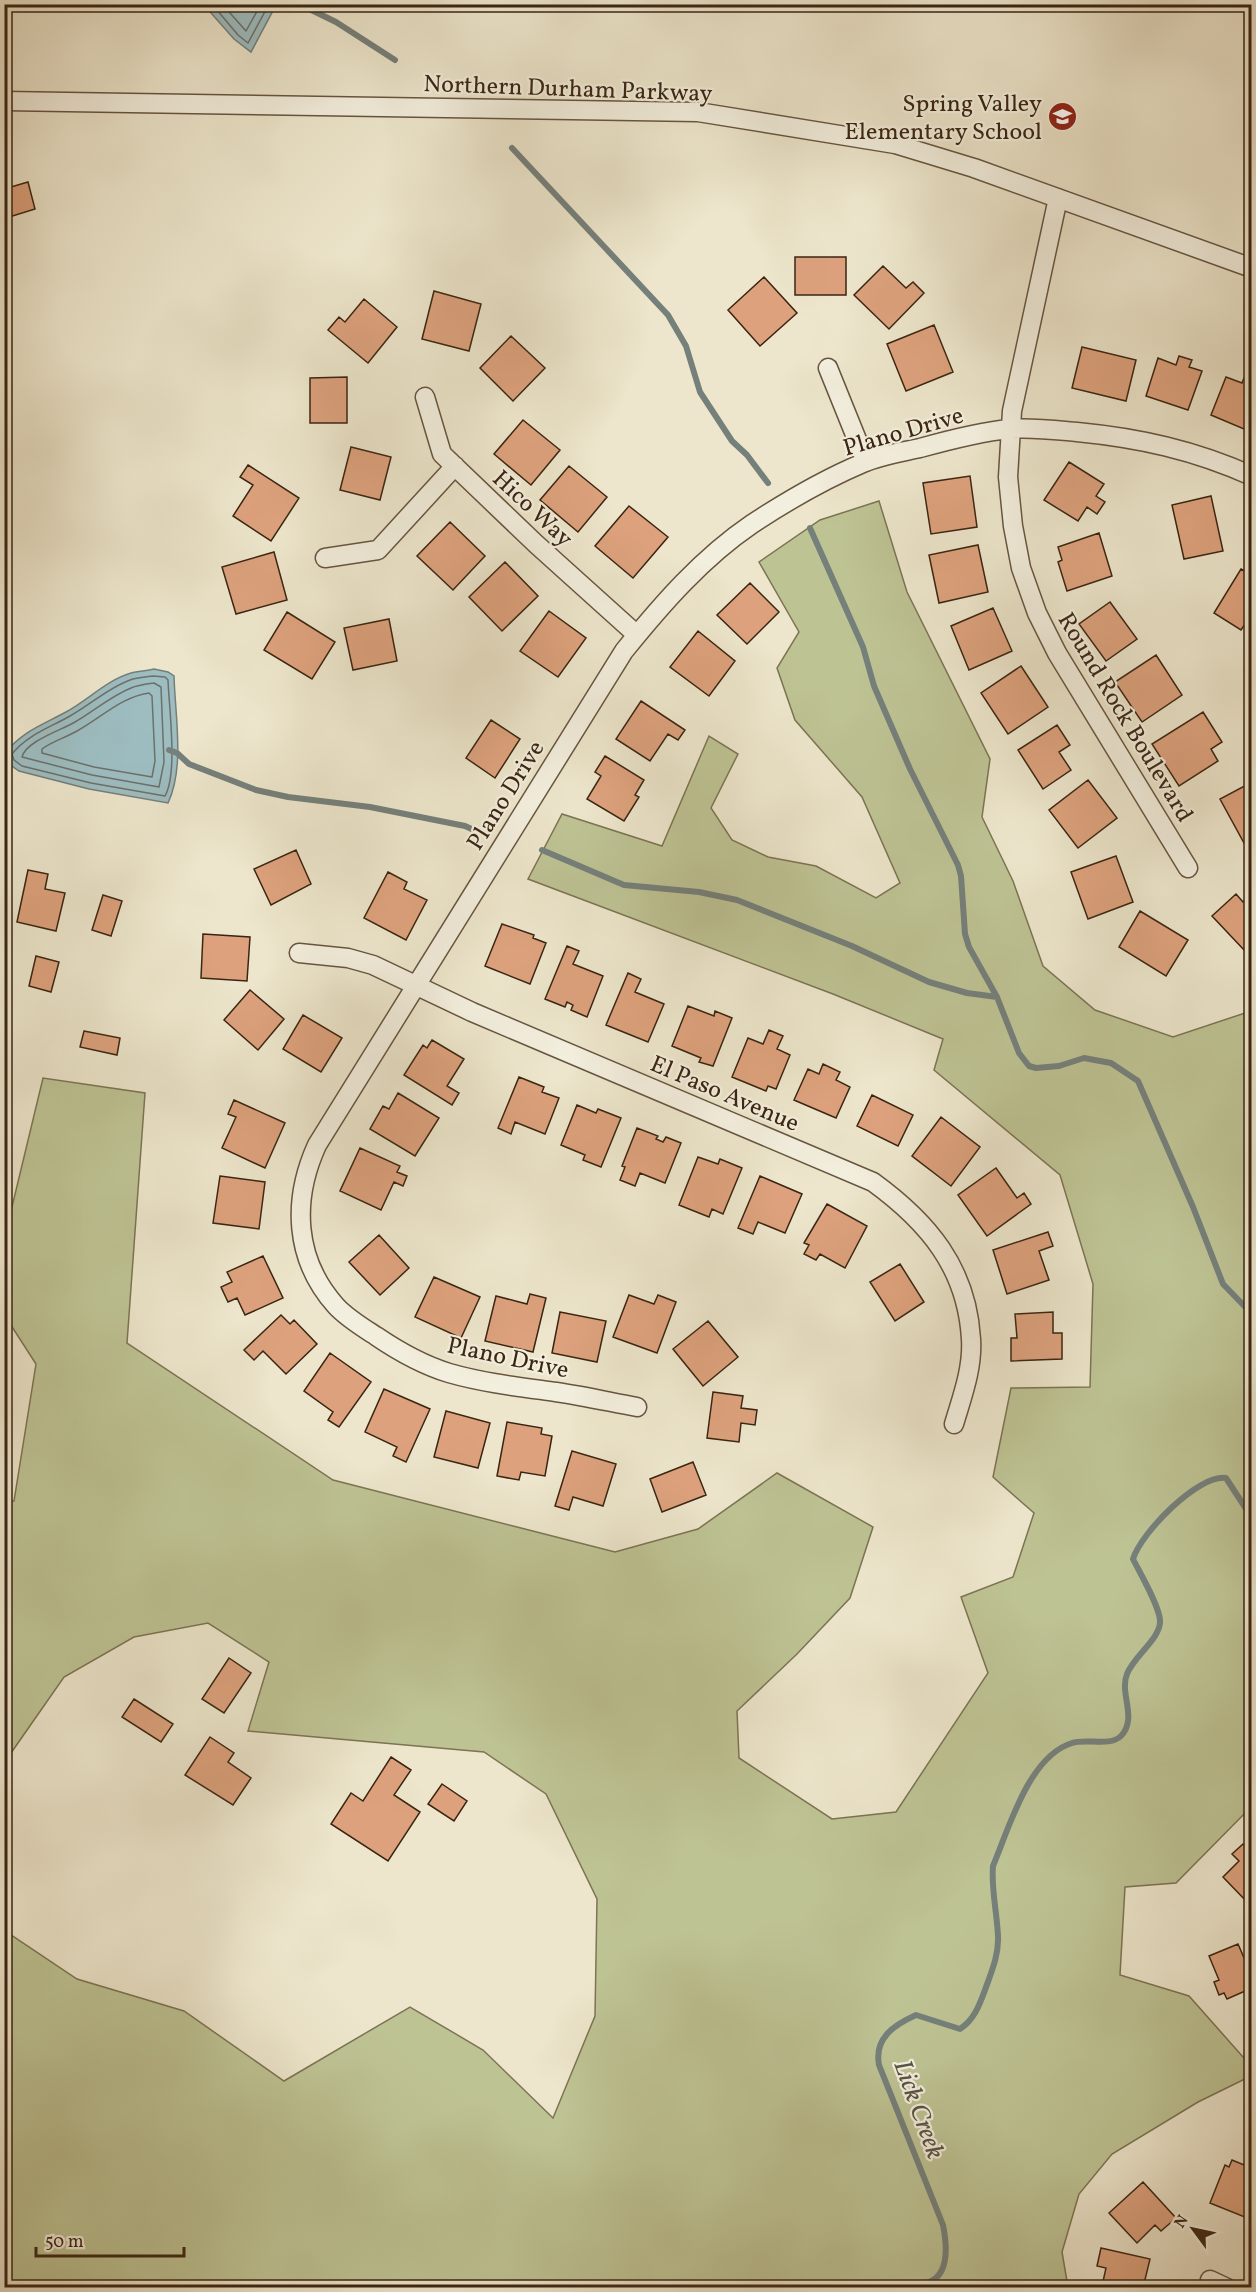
<svg xmlns="http://www.w3.org/2000/svg" width="1256" height="2292" font-family="Vollkorn,serif">
<rect width="100%" height="100%" fill="#ede6cc"/>
<filter id="stains"><feTurbulence type="fractalNoise" baseFrequency=".00333" numOctaves="4"/><feColorMatrix values="0 0 0 0 .2 0 0 0 0 .09 0 0 0 0 .02 0 0 0 .5 -.17"/></filter>
<radialGradient id="worn" r=".72"><stop offset=".6" stop-color="#630" stop-opacity="0"/><stop offset="1" stop-color="#630" stop-opacity=".3"/></radialGradient>
<path fill="#bec394" stroke="#7c7453" stroke-width="1.5" d="M879,501L907,592L990,759L982,817L1013,881L1043,966L1095,1010L1173,1037L1251,1011V1807L1176,1883L1125,1887L1120,1975L1189,1996L1251,2066V2076L1198,2102L1112,2154L1079,2194L1062,2252L1068,2287H5V1931L77,1979L184,2011L284,2081L410,2007L483,2050L553,2118L595,2016L597,1899L546,1794L484,1752L248,1731L269,1662L208,1623L134,1637L64,1677L11,1753L5,1751V1501H14L36,1364L5,1316L4,1240L43,1078L145,1093L127,1343L333,1480L615,1552L698,1529L777,1473L873,1527L850,1598L797,1654L737,1711L739,1758L832,1819L896,1812L988,1673L961,1597L1013,1577L1034,1513L993,1477L1011,1388L1090,1387L1093,1284L1060,1175L934,1070L943,1039L833,994L528,879L562,814L662,846L709,736L738,754L711,808L732,840L768,857L816,866L876,898L900,883L862,797L795,720L777,668L799,632L759,562L820,520Z"/>
<path fill="#9dbdc1" stroke="#75807b" stroke-width="1.5" d="M204,5H276L251,52L234,39Z
M154,669L168,672L174,676C175,715 185,767 168,803L89,789L19,771L9,764L5,753C23,731 42,725 66,712C88,700 107,680 131,673C138,671 146,671 154,669Z"/>
<g fill="none" stroke-linecap="round" stroke-linejoin="round">
<path stroke="#6c716a" stroke-width="1.5" d="M212,4L238,35L248,43L269,4
M222,4L246,31L261,4
M153,676L165,677L168,680C169,708 178,773 165,796L91,783L22,766L14,760L12,754C27,735 49,728 70,716C90,705 108,688 130,680C137,677 146,677 153,676Z
M154,683L161,687L164,762L159,787L92,775L22,757C26,741 62,730 75,722C94,711 111,696 131,688C138,685 147,684 154,683Z
M149,693L152,696L155,761L152,777L94,767L42,753V749C53,741 65,738 77,731C101,718 121,697 149,693Z"/>
<path stroke="#75807b" stroke-width="6" d="M299,4L336,22L395,60
M512,148L668,315L686,346L700,392L732,441L747,455L768,483
M810,528L863,647L874,686L910,769L958,865L961,876L965,934L969,947L997,997L1019,1053L1029,1066L1036,1068L1059,1066L1084,1058L1111,1063L1138,1081L1193,1207L1223,1284L1252,1314
M169,750L177,753L189,764L256,790L288,797L370,807L465,826L476,831
M542,850L624,885L699,892L737,900L852,946L929,982L967,993L997,997
M880,2288L883,2284C896,2281 908,2285 921,2284C951,2281 947,2245 943,2225L879,2065C874,2038 894,2025 916,2015L960,2029C974,2020 979,2006 985,1990C991,1973 999,1955 998,1936C997,1912 991,1889 993,1866C1009,1828 1029,1756 1072,1743C1086,1738 1110,1747 1121,1736C1138,1718 1119,1694 1127,1674C1133,1657 1161,1638 1160,1621C1160,1607 1140,1573 1133,1559C1141,1533 1198,1474 1226,1478L1252,1518"/>
</g>
<path fill="#dda27d" stroke="#3a2512" stroke-width="1.5" d="M28,182L35,209L6,218L4,189Z
M795,257H846V295H795Z
M883,266L906,288L913,282L924,293L889,329L854,295Z
M764,277L797,313L760,346L728,310Z
M434,291L481,304L469,351L422,339Z
M364,299L397,327L368,363L328,330L339,317L345,322Z
M934,325L953,372L906,391L887,344Z
M511,336L545,368L513,401L480,368Z
M1082,347L1136,360L1126,401L1072,388Z
M1179,356L1192,360L1189,367L1202,371L1188,410L1146,396L1158,358L1176,365Z
M347,377V423H310V378Z
M1226,377L1242,383L1244,378L1252,382L1251,432L1211,415Z
M523,420L560,450L531,485L494,454Z
M351,447L391,457L380,500L340,490Z
M1069,462L1104,484L1096,496L1105,502L1097,514L1087,507L1078,521L1044,500Z
M248,465L299,498L271,541L233,516L253,485L240,477Z
M569,466L607,497L578,532L540,500Z
M970,476L977,527L931,534L923,483Z
M1211,496L1223,551L1184,559L1172,505Z
M629,506L668,537L633,578L595,546Z
M450,522L485,556L453,590L417,556Z
M1099,533L1112,576L1067,591L1058,562L1062,560L1058,547Z
M978,545L988,592L939,603L929,555Z
M274,552L287,600L236,614L222,567Z
M505,562L538,596L502,631L469,597Z
M1241,569L1252,575V624L1247,621L1241,630L1214,613Z
M750,583L779,612L747,644L717,615Z
M1110,602L1137,639L1106,661L1079,624Z
M993,608L1012,651L969,670L951,626Z
M549,611L586,638L558,677L520,651Z
M287,612L335,642L312,679L264,650Z
M389,619L397,661L353,670L344,628Z
M698,631L735,661L709,696L670,667Z
M1156,655L1182,695L1142,722L1115,682Z
M1021,666L1048,707L1008,734L981,693Z
M641,701L685,730L678,740L668,734L650,761L616,739Z
M1203,712L1222,742L1211,749L1218,761L1179,786L1152,744Z
M491,720L520,739L495,778L466,758Z
M1057,725L1070,745L1059,752L1071,770L1043,789L1018,750Z
M605,756L644,780L635,795L639,797L624,821L587,799L601,776L595,772Z
M1088,780L1117,818L1078,848L1049,810Z
M1252,782V839L1244,843L1220,799Z
M296,850L311,884L271,905L254,869Z
M1116,856L1133,902L1088,919L1071,872Z
M28,870L48,874L45,889L65,893L56,931L17,922Z
M388,872L407,882L404,889L427,900L406,940L364,918Z
M1236,894L1243,902L1252,894V945L1245,951L1212,916Z
M103,895L122,901L111,936L92,930Z
M1140,911L1188,940L1166,976L1119,947Z
M502,924L534,935L533,938L546,943L530,984L485,966Z
M203,934L250,937L247,981L201,978Z
M567,946L579,951L573,964L603,976L587,1017L571,1010L573,1005L567,1002L565,1007L545,999Z
M36,956L59,962L51,992L29,986Z
M628,973L641,979L635,992L664,1004L648,1042L606,1025Z
M250,990L284,1019L258,1050L224,1020Z
M688,1006L714,1016L715,1011L732,1018L713,1066L699,1062L701,1058L672,1046Z
M303,1015L342,1038L321,1072L283,1049Z
M769,1030L783,1036L777,1049L790,1055L776,1089L768,1086L766,1091L732,1077L748,1038L763,1044Z
M84,1031L120,1038L117,1055L80,1047Z
M432,1040L464,1059L447,1086L459,1093L452,1105L404,1075L423,1045L427,1048Z
M823,1064L840,1072L836,1080L850,1087L836,1118L794,1100L808,1069L819,1074Z
M519,1077L544,1087L542,1092L559,1098L545,1134L515,1122L511,1134L498,1128Z
M398,1093L439,1118L415,1156L370,1129L383,1106L389,1109Z
M872,1095L913,1115L898,1146L857,1126Z
M234,1100L285,1123L265,1168L222,1148L236,1117L228,1114Z
M577,1105L596,1113L598,1109L621,1118L601,1167L583,1160L585,1155L561,1145Z
M941,1117L980,1147L951,1186L912,1156Z
M637,1128L658,1136L656,1139L663,1142L666,1137L681,1143L665,1183L640,1173L635,1186L620,1180L625,1167L622,1166Z
M360,1148L400,1166L397,1172L407,1176L403,1186L394,1182L381,1210L340,1191Z
M698,1157L718,1164L720,1159L742,1168L723,1214L712,1209L709,1217L679,1205Z
M996,1168L1017,1198L1024,1193L1031,1204L987,1236L958,1195Z
M220,1176L265,1182L259,1229L213,1223Z
M760,1176L802,1194L785,1233L758,1222L753,1234L738,1228Z
M827,1204L867,1226L845,1268L820,1254L816,1260L804,1254L809,1245L804,1243Z
M1048,1232L1053,1246L1039,1251L1049,1280L1007,1294L993,1250Z
M379,1235L409,1268L380,1295L349,1262Z
M263,1256L283,1298L245,1315L237,1298L228,1302L221,1287L232,1282L227,1272Z
M900,1264L924,1302L895,1321L870,1282Z
M434,1277L480,1297L461,1338L415,1317Z
M530,1294L546,1298L533,1352L485,1341L496,1296L527,1304Z
M629,1295L654,1304L658,1295L676,1302L657,1353L613,1337Z
M560,1312L606,1321L597,1362L552,1353Z
M1053,1312V1333H1062V1359L1011,1361V1338H1017L1015,1314Z
M281,1315L290,1324L294,1320L317,1344L286,1374L263,1351L254,1360L244,1350Z
M708,1321L738,1357L703,1386L673,1349Z
M330,1353L371,1382L339,1427L328,1420L333,1412L304,1391Z
M384,1389L430,1409L406,1462L393,1456L397,1447L365,1432Z
M713,1392L743,1396L741,1408L757,1410L755,1425L741,1423L739,1442L707,1438Z
M446,1411L490,1423L478,1468L434,1457Z
M507,1422L542,1428L541,1434L552,1436L545,1476L521,1472L519,1480L497,1476Z
M572,1451L616,1464L603,1506L573,1497L569,1510L555,1506Z
M693,1462L706,1495L662,1512L650,1479Z
M229,1658L251,1673L224,1713L202,1699Z
M134,1699L173,1724L161,1742L122,1717Z
M210,1737L234,1753L228,1762L251,1778L233,1805L185,1775Z
M391,1757L411,1770L394,1795L420,1812L388,1861L331,1824L351,1793L363,1801Z
M442,1784L467,1801L454,1821L428,1804Z
M1243,1844L1250,1851L1252,1850V1902L1249,1904L1223,1877L1239,1861L1232,1854Z
M1238,1944L1248,1967L1252,1965V1988L1227,1999L1224,1993L1219,1995L1214,1982L1219,1980L1209,1956Z
M1232,2160L1244,2165L1245,2161L1252,2164V2220L1210,2203L1225,2165L1229,2167Z
M1143,2182L1176,2218L1161,2231L1155,2225L1137,2243L1109,2213Z
M1101,2248L1150,2259L1143,2288L1102,2286L1106,2268L1097,2266Z"/>
<g fill="none" stroke-linecap="round" stroke-linejoin="round">
<defs>
<path id="minor" d="M4,101L698,112L895,144L974,168L1252,268
M1058,198L1012,411L1008,477L1013,526L1021,568L1037,613L1057,653L1188,868
M828,368L866,462
M425,397L442,454L536,544L637,635
M325,558L378,550L455,466
M299,953L348,958L373,965L472,1012L873,1182C928,1222 967,1268 971,1339C973,1368 962,1397 954,1424
M637,1407C610,1402 583,1396 556,1392C520,1387 484,1383 449,1373C423,1365 398,1351 376,1336C362,1327 347,1318 336,1306C294,1259 292,1200 317,1145L624,651C662,604 702,558 752,524C787,501 825,479 863,463C881,455 902,452 920,448C949,440 979,432 1009,429C1031,427 1055,430 1077,432C1139,438 1194,450 1252,476
M1210,2280L1227,2288"/>
</defs>
<use href="#minor" stroke="#675540" stroke-width="21"/>
<use href="#minor" stroke="#f3efde" stroke-width="18"/>
</g>
<defs>
<symbol id="school-disc" viewBox="-11 -11 22 22"><circle r="9.5" fill="#8f2418" stroke="#f3efde"/><path d="M0-5L7-2L0 1L-7-2ZM-4 1L0 2.5L4 1V4Q0 6-4 4Z" fill="#fff"/></symbol>
</defs>
<g fill-rule="evenodd">
<use href="#school-disc" x="1046" y="100" width="33" height="33"/>
</g>
<g text-anchor="middle" stroke-width="4.5" stroke-linejoin="round" paint-order="stroke">
<g font-size="24" fill="#3a2512" stroke="#f3efde">
<text transform="translate(568 88) rotate(2)" y="8">Northern Durham Parkway</text>
<text transform="translate(903 431) rotate(-16)" y="8">Plano Drive</text>
<text transform="translate(533 508) rotate(43)" y="8">Hico Way</text>
<text transform="translate(1126 717) rotate(59)" y="8">Round Rock Boulevard</text>
<text transform="translate(505 795) rotate(-58)" y="8">Plano Drive</text>
<text transform="translate(725 1093) rotate(23)" y="8">El Paso Avenue</text>
<text transform="translate(508 1357) rotate(12)" y="8">Plano Drive</text>
</g>
<g font-size="24" fill="#3a2512" stroke="#f3efde" text-anchor="end">
<text x="1042" y="111">Spring Valley<tspan x="1042" dy="28">Elementary School</tspan></text>
</g>
<g font-size="26" font-style="italic" fill="#585347" stroke="#f3efde">
<text transform="translate(920 2109) rotate(70)" y="9">Lick Creek</text>
</g>
</g>
<rect width="1256" height="2292" fill="none" stroke="#ede6cc" stroke-width="24"/>
<rect x="6" y="6" width="1244" height="2280" fill="none" stroke="#3a2512" stroke-width="3"/>
<rect x="12" y="12" width="1232" height="2268" fill="none" stroke="#3a2512" stroke-width="1.5"/>
<g transform="translate(1193 2229) rotate(303)" stroke="#f3efde" stroke-width="4.5" paint-order="stroke">
<path d="M0-4.5L10 22L0 15L-10 22Z" fill="#3a2512"/>
<text y="-9" font-size="16" font-weight="bold" text-anchor="middle" fill="#3a2512">N</text>
</g>
<path d="M36 2247v9h148v-9" fill="none" stroke="#3a2512" stroke-width="3"/>
<text x="45" y="2247" font-size="18" fill="#3a2512" stroke="#f3efde" stroke-width="4.5" paint-order="stroke">50 m</text>
<rect width="100%" height="100%" filter="url(#stains)"/>
<rect width="100%" height="100%" fill="url(#worn)"/>
</svg>
